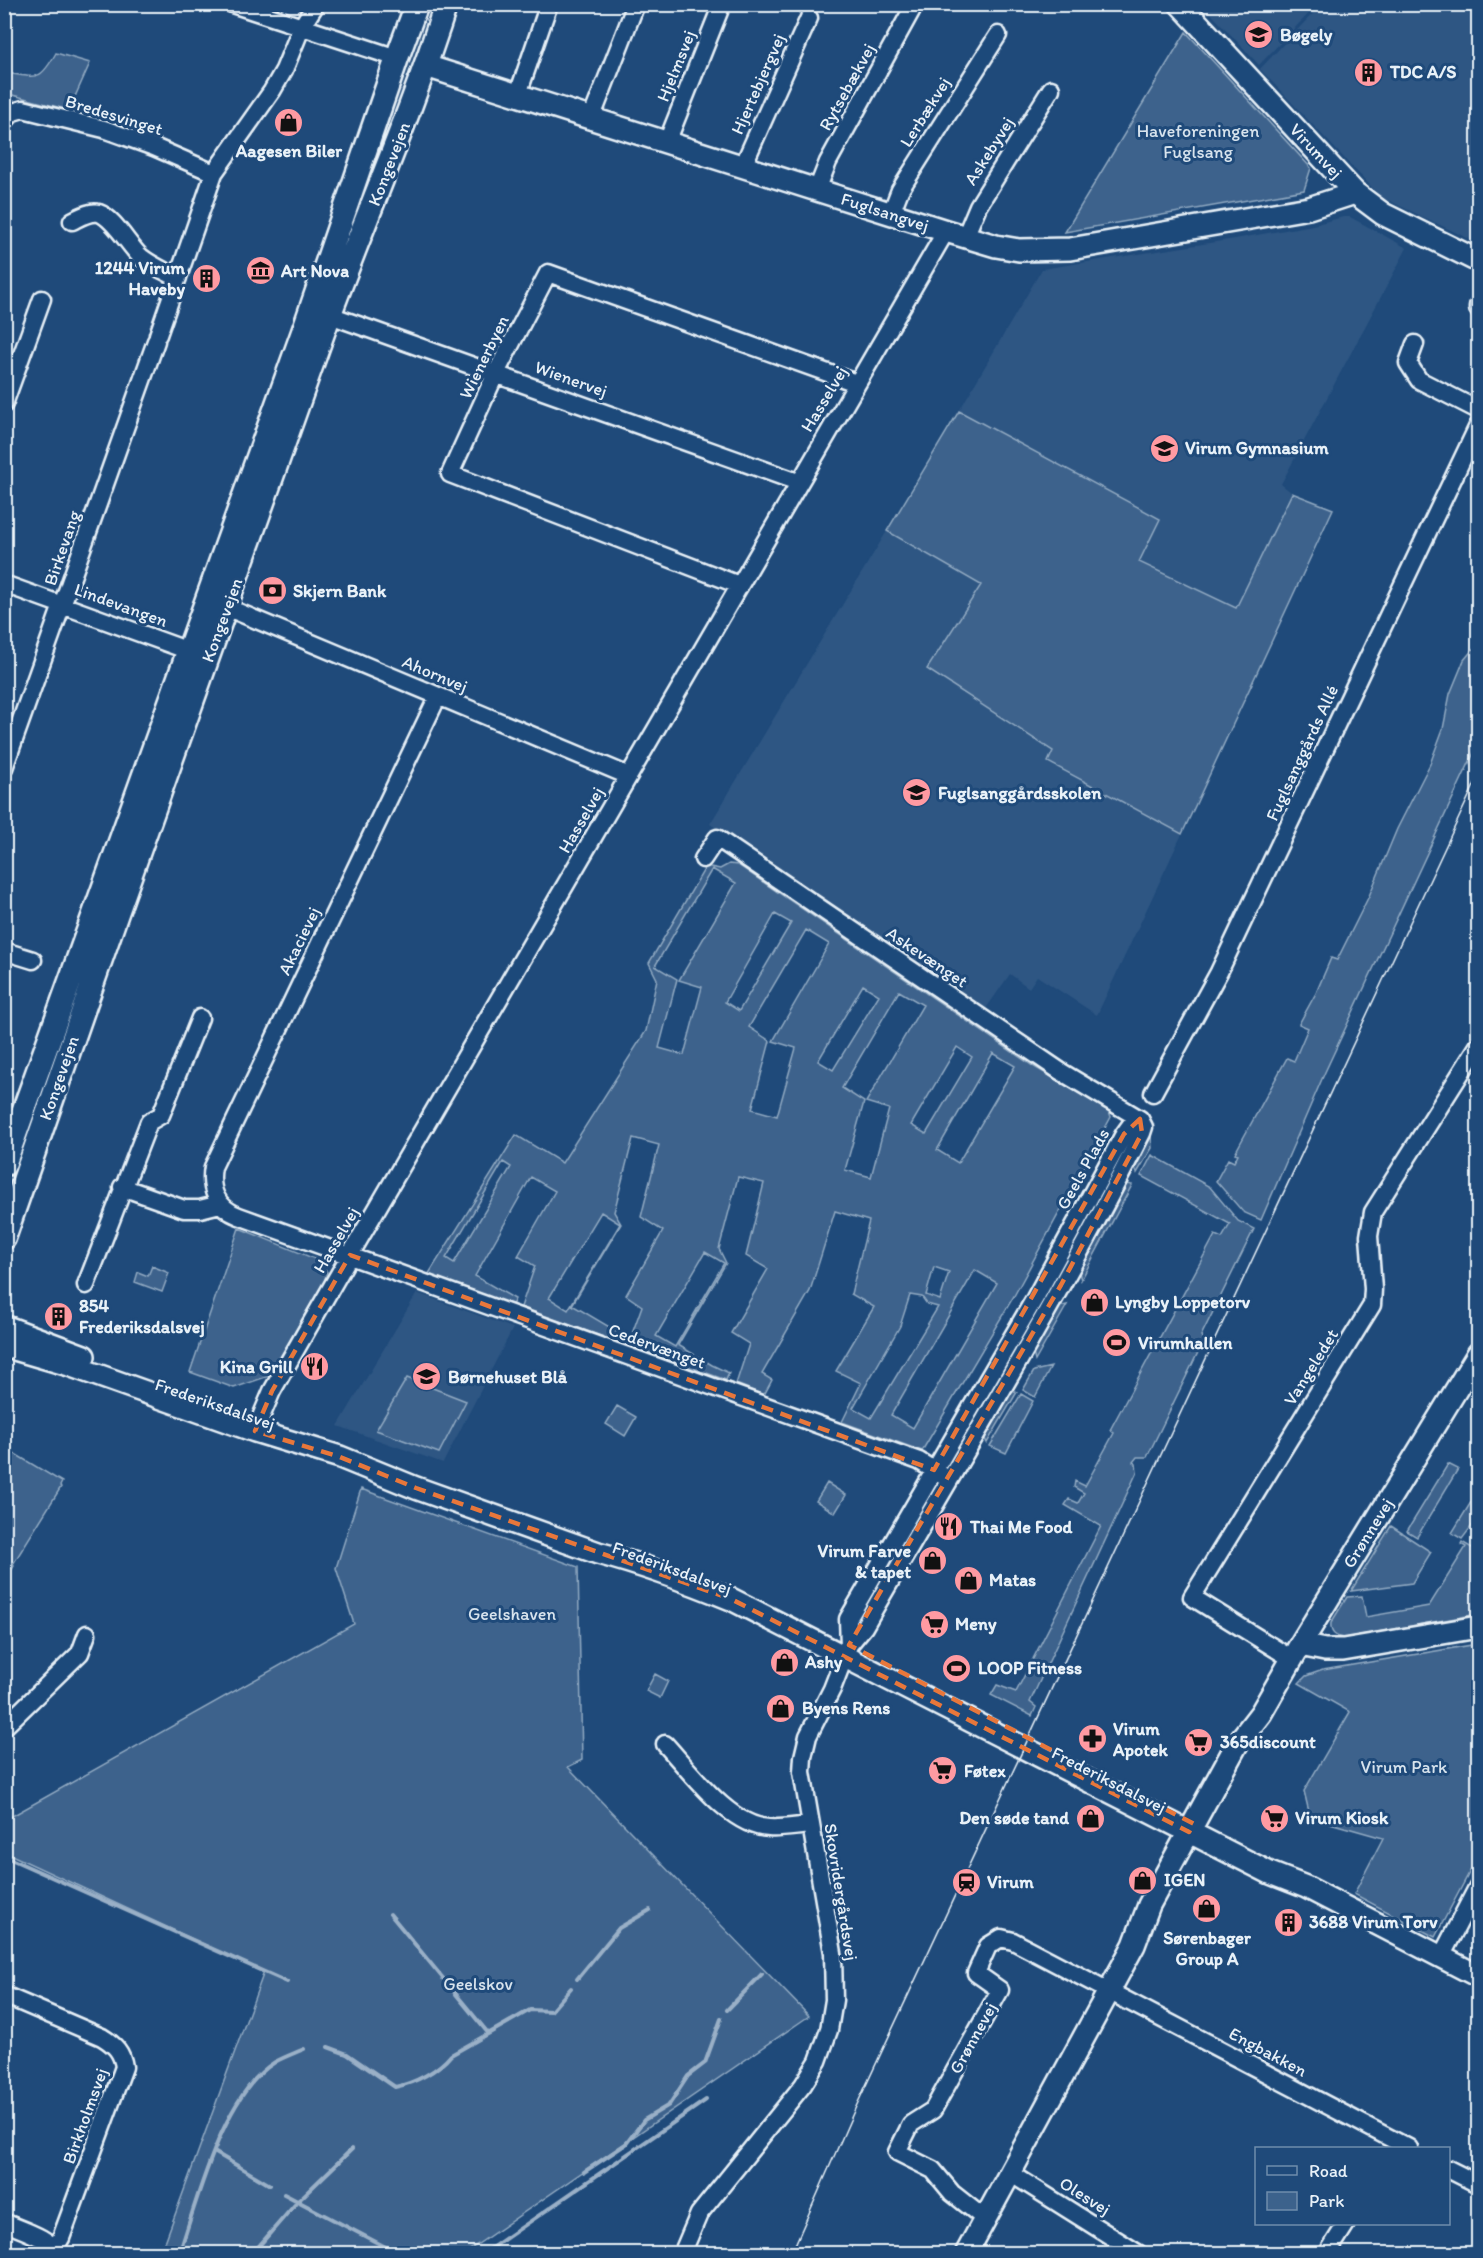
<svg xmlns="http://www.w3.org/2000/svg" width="1483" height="2258" font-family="Itim,sans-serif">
<rect width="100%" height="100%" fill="#1f4a7a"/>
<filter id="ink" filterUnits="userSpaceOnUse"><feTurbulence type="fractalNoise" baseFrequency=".0167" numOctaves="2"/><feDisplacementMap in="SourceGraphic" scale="12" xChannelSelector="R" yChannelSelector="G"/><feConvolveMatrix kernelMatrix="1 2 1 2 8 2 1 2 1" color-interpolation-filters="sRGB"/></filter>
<g filter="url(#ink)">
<path fill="#2e5683" d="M1203,5H1317L1259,65Z
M1321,5H1478V243L1381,197L1260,69Z
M1343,217H1350L1407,248L1281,484L1292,493L1237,608L1139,562L1159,519L959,411L1042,269L1235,239L1313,225Z
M887,531L981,585L927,669L1053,752L1048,763L1182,834L1097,1015L1037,976L1029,988L1010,974L985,1010L710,824Z
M417,1293L513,1328L443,1463L338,1426Z"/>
<path fill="#3c628c" stroke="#92aac2" stroke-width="1.5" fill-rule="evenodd" d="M1186,32L1311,168L1304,190L1065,232Z
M56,53L90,63L69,110L5,93V73C37,77 39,83 56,53Z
M959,411L1160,519L1139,562L1236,608L1292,493L1333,509L1182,834L1048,762L1053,751L927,669L981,585L887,531Z
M1478,643V744L1325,1072L1261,1220L1243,1212L1216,1181L1228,1159L1234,1162L1238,1154L1235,1153L1287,1058L1294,1061L1308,1028L1299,1024L1316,993L1331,958L1337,960L1369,896L1397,829L1430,764L1443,729L1450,694L1464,660Z
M729,864L738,865L1033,1066L1109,1111L1111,1117L1014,1296L922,1451L842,1422L861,1383L836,1371L874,1307L851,1294L869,1221L835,1211L810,1291L762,1374L772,1380L764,1395L736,1384L749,1344L731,1333L768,1269L746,1256L764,1183L738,1177L719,1249L726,1263L678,1345L712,1365L729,1373L726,1380L628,1345L642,1306L626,1295L663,1231L641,1217L659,1145L633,1138L614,1212L621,1224L572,1305L623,1335L620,1343L521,1307L535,1266L518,1256L555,1191L531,1177L475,1276L515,1299L512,1305L428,1275L516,1135L562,1163L646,1031L657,979L649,963L706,866L720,869ZM712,869L736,883L679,980L702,987L684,1055L659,1048L677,979L655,966ZM775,914L791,923L739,1011L725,1002ZM806,930L829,944L773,1041L796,1048L777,1116L752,1109L770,1041L749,1027ZM863,985L879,995L833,1070L818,1061ZM899,991L923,1005L866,1102L889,1109L871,1177L845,1170L864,1102L842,1088ZM957,1047L972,1057L926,1134L911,1125ZM993,1053L1015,1066L958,1163L937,1150ZM503,1162L511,1167L454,1263L446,1258ZM601,1212L620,1224L568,1310L549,1298ZM705,1252L724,1263L675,1347L656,1336ZM934,1267L949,1272L940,1300L926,1295ZM975,1270L997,1283L913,1428L891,1415ZM910,1295L922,1297L927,1304L938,1307L871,1418L853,1408L900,1326Z
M1151,1135L1152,1148L1137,1173L1135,1168Z
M1152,1155L1210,1187L1238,1221L1254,1229L1201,1336L1204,1340L1147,1457H1137L1133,1462L1136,1464L1137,1472L1030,1702L1036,1707L1032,1716L991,1695L997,1685L1016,1692L1101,1526L1065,1505L1069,1499L1078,1503L1084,1493L1074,1487L1075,1481L1085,1486L1114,1433L1110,1430L1215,1235L1222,1238L1230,1224L1141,1176Z
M1126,1184L1132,1185L1081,1280L1079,1272Z
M239,1228L320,1261L327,1272L324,1282L269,1376L234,1388L190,1372Z
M152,1266L169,1273L162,1292L135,1282L138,1272L148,1276Z
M1067,1305L1035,1361L1033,1353L1059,1307Z
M1051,1367L1035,1397L1023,1390L1034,1371Z
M407,1378L466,1401L439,1453L376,1430Z
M1012,1390L1017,1392L987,1443L984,1437Z
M1021,1394L1033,1401L1006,1453L990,1446Z
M617,1406L636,1417L625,1436L606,1424Z
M5,1448L62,1482L60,1486L61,1487L13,1564L14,1566L5,1581Z
M1448,1464L1458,1469L1417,1537L1407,1531Z
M827,1483L846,1495L835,1513L816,1501Z
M361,1489L578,1567L582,1760L568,1767L809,2016L465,2253H161L264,1972L5,1852V1820L354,1624L336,1568Z
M1478,1491V1524L1474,1523L1462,1539L1452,1533Z
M1391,1526L1431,1552L1412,1583L1351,1591Z
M1478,1539V1614L1344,1638C1335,1637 1330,1633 1331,1623L1347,1597L1362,1596L1366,1617L1429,1606L1466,1547L1461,1544L1462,1542L1472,1548Z
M1478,1644V1856L1435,1937L1354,1894L1383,1838L1316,1819L1309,1812L1304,1791L1350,1712L1299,1683L1306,1676L1323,1670Z
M655,1674L668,1681L660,1698L646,1691Z"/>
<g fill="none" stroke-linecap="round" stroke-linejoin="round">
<path stroke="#9ab0c7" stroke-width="4" d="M4,1856L287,1982
M390,1914L488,2033
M577,1979L619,1928L650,1910
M727,2010L762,1974
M328,2047L347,2054L395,2087C415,2083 438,2071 451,2055L530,2010L551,2011L571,1988
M214,2152L270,2185
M584,2172L626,2144L644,2120L669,2105L688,2076L705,2063L721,2019
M284,2194L399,2254
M179,2254C198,2198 223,2094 275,2062C284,2057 295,2053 304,2049
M252,2254L298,2201L352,2149
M483,2254L706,2100"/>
<defs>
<path id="minor" d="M232,4L397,58
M518,94L549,4
M591,119L636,4
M4,122L13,112L23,109L104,129L154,147L214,173
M667,142L722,4
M743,166L809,18
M817,190L828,162L915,4
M891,213L900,190L998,35
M72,221C80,217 89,211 99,213C114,218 129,246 141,257C152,266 165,271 178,278
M965,237L978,206L1051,89
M1478,306V309
M330,315L798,482
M158,335L214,173L272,91L284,70L302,26L316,4
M1415,344L1408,363L1419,380L1478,410
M4,404L42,299
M4,584L189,651
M739,585L450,474L496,373L548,273L856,383
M226,607L629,776
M438,696L213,1167C209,1189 217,1208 239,1216L919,1461L948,1479
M4,768L156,341
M703,859L717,838L1060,1071L1140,1119
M4,951L33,960
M1153,1093L1219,972L1478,426
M122,1187L184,1209H200L220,1204
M86,1285L149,1122L161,1115L200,1018
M255,1431L272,1391L350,1255L946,231
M849,1645L848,1619L1035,1298L1124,1134L1132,1123L1140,1119
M1292,1659L1192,1597L1372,1305L1373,1289L1369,1236L1373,1212L1478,1046
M4,1727L80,1653L87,1634
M665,1744C690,1771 730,1827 769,1828C782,1829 797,1826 811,1825
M1441,1957L1478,1886
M4,1995L102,2037C115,2045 122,2052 124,2067L61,2238L55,2248
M1448,2169L1478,2184
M1010,2173L1139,2254
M985,2219L952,2193L933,2170L897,2152L911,2124L933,2110L1000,1990L976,1973L988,1946L1001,1938L1013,1941L1409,2148
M4,2222C21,2230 49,2237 59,2254
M682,2254L699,2214L803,2085L818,2061L829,2030L834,2000L833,1953L802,1772L803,1757L808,1736L832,1689L849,1645L864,1627C958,1463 1058,1302 1142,1133L1144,1127L1140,1119
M1327,2254L1346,2224"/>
<path id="tertiary" d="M1180,4L1355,193L1383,214L1478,261
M426,66L946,231L996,246L1019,250L1070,249L1309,208L1355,193
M4,1326L84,1356
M4,1346L69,1365L255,1431L340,1457L416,1488L598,1553C643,1565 687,1581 731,1599L1270,1873L1306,1887L1478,1976
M1300,1645L1325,1650H1343L1478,1627
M966,2254L1134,1945L1149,1905L1237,1744L1261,1713L1300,1645L1478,1354"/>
<path id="secondary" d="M4,1165L304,329L397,58L417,4
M4,1238C110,931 218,624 328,319C367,214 412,111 446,4"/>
</defs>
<use href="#minor" stroke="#e8f1f8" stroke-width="21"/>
<use href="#tertiary" stroke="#e8f1f8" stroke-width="26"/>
<use href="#secondary" stroke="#e8f1f8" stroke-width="27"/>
<use href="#minor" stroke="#1f4a7a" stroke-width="16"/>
<use href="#tertiary" stroke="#1f4a7a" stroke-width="21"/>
<use href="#secondary" stroke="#1f4a7a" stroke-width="22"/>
<path stroke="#e8f1f8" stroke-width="1.5" d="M791,2254L854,2111L1478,777"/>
</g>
</g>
<path fill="none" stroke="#e8773b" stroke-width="4.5" stroke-dasharray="12 8" stroke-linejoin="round" d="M1140,1119L1142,1133L1061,1285L849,1645L1194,1824L1189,1832L731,1599L416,1488L340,1457L255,1431L272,1391L350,1255L934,1470L1124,1134Z"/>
<defs>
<symbol id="school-disc" viewBox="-11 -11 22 22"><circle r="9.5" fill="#ff9aa2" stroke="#1f4a7a"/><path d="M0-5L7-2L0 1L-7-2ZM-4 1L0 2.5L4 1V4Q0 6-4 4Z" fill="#111"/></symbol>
<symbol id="building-disc" viewBox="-11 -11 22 22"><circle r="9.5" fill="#ff9aa2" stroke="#1f4a7a"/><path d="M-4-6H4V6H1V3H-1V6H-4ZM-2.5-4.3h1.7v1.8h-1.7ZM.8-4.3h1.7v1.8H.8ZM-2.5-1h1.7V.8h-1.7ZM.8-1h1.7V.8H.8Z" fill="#111"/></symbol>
<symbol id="shop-disc" viewBox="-11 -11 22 22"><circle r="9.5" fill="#ff9aa2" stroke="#1f4a7a"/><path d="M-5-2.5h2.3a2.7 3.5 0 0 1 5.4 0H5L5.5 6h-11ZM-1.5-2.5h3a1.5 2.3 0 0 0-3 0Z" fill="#111"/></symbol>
<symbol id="museum-disc" viewBox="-11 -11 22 22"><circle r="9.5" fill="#ff9aa2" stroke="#1f4a7a"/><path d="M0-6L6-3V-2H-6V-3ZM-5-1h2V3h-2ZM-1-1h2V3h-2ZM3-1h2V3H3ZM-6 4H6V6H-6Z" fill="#111"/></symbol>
<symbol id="bank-disc" viewBox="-11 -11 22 22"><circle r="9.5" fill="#ff9aa2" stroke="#1f4a7a"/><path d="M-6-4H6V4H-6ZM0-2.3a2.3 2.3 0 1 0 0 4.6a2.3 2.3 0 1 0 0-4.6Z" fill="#111"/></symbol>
<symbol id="stadium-disc" viewBox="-11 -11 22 22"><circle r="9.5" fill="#ff9aa2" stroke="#1f4a7a"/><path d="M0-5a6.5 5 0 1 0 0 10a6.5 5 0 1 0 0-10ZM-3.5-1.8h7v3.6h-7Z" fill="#111"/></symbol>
<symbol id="restaurant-disc" viewBox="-11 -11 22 22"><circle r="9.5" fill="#ff9aa2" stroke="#1f4a7a"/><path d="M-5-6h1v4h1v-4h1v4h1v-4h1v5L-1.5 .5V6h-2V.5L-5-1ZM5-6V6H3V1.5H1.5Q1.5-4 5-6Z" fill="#111"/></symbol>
<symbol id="supermarket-disc" viewBox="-11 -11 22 22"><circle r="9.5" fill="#ff9aa2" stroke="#1f4a7a"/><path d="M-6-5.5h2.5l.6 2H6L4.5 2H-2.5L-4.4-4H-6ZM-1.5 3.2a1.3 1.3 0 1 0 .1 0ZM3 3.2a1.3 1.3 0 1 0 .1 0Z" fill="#111"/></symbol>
<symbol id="pharmacy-disc" viewBox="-11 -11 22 22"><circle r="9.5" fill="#ff9aa2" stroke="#1f4a7a"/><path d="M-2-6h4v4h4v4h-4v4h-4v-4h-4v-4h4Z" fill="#111"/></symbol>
<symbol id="station-disc" viewBox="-11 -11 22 22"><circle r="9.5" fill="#ff9aa2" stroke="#1f4a7a"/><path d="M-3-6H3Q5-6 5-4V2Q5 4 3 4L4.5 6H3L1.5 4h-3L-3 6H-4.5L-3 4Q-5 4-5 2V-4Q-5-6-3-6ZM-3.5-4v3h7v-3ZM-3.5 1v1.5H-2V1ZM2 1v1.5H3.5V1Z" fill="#111"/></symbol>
</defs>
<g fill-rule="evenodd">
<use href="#school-disc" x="1242" y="18" width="33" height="33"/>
<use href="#building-disc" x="1352" y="56" width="33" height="33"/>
<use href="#shop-disc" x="272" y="106" width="33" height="33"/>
<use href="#museum-disc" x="244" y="254" width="33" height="33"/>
<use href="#building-disc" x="190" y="262" width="33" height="33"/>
<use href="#school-disc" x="1148" y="432" width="33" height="33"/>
<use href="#bank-disc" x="256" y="574" width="33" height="33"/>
<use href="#school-disc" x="900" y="776" width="33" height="33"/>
<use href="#shop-disc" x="1078" y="1286" width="33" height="33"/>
<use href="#building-disc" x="42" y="1300" width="33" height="33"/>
<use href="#stadium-disc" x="1100" y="1326" width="33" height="33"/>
<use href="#restaurant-disc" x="298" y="1350" width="33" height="33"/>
<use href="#school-disc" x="410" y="1360" width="33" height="33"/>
<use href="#restaurant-disc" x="932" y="1510" width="33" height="33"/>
<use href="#shop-disc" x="916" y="1544" width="33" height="33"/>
<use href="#shop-disc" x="952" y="1564" width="33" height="33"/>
<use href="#supermarket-disc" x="918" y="1608" width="33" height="33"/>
<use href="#shop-disc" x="768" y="1646" width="33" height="33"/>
<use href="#stadium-disc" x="940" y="1652" width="33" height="33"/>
<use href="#shop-disc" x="764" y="1692" width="33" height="33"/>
<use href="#pharmacy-disc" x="1076" y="1722" width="33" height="33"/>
<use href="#supermarket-disc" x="1182" y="1726" width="33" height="33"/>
<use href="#supermarket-disc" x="926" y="1754" width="33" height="33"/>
<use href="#shop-disc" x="1074" y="1802" width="33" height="33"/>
<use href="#supermarket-disc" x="1258" y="1802" width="33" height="33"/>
<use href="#shop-disc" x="1126" y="1864" width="33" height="33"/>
<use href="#station-disc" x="950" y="1866" width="33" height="33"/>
<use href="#shop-disc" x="1190" y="1892" width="33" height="33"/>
<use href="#building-disc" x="1272" y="1906" width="33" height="33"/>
</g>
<g text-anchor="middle" stroke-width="6" stroke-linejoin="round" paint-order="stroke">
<g font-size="18" font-weight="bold" fill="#e8f1f8" stroke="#1f4a7a" text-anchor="start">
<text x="1280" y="41">Bøgely</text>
<text x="1390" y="78">TDC A/S</text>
<text x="289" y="157" text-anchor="middle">Aagesen Biler</text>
<text x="185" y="274" text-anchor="end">1244 Virum<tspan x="185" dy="21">Haveby</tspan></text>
<text x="281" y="277">Art Nova</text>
<text x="1185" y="454">Virum Gymnasium</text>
<text x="293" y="597">Skjern Bank</text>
<text x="938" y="799">Fuglsanggårdsskolen</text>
<text x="1115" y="1308">Lyngby Loppetorv</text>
<text x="79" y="1312">854<tspan x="79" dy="21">Frederiksdalsvej</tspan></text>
<text x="1138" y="1349">Virumhallen</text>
<text x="293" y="1373" text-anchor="end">Kina Grill</text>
<text x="448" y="1383">Børnehuset Blå</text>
<text x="970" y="1533">Thai Me Food</text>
<text x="911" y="1557" text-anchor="end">Virum Farve<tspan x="911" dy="21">&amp; tapet</tspan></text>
<text x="989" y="1586">Matas</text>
<text x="955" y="1630">Meny</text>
<text x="805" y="1668">Ashy</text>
<text x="978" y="1674">LOOP Fitness</text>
<text x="802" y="1714">Byens Rens</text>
<text x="1113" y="1735">Virum<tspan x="1113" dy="21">Apotek</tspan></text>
<text x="1220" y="1748">365discount</text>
<text x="964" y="1777">Føtex</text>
<text x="1069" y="1824" text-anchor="end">Den søde tand</text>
<text x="1295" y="1824">Virum Kiosk</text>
<text x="1164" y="1886">IGEN</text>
<text x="987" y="1888">Virum</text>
<text x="1309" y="1928">3688 Virum Torv</text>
<text x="1207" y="1944" text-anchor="middle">Sørenbager<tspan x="1207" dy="21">Group A</tspan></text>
</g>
<g font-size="18" fill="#e8f1f8" stroke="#1f4a7a">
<text transform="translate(676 66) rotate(-68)" y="6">Hjelmsvej</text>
<text transform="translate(758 84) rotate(-66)" y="6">Hjertebjergvej</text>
<text transform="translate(847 87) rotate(-61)" y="6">Rytsebækvej</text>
<text transform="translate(925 112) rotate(-58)" y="6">Lerbækvej</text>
<text transform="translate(114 115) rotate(17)" y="6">Bredesvinget</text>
<text transform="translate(989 151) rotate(-58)" y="6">Askebyvej</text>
<text transform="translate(1316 151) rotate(47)" y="6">Virumvej</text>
<text transform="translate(389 164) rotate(-69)" y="6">Kongevejen</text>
<text transform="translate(885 212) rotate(18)" y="6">Fuglsangvej</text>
<text transform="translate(484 357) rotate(-64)" y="6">Wienerbyen</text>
<text transform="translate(571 379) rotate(20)" y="6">Wienervej</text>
<text transform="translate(824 399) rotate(-59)" y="6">Hasselvej</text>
<text transform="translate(62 548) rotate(-71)" y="6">Birkevang</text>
<text transform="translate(121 605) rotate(20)" y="6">Lindevangen</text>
<text transform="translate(222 620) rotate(-70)" y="6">Kongevejen</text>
<text transform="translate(435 674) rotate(23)" y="6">Ahornvej</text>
<text transform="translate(1302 753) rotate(-65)" y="6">Fuglsanggårds Allé</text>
<text transform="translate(581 820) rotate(-60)" y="6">Hasselvej</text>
<text transform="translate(299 941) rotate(-64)" y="6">Akacievej</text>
<text transform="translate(927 957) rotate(34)" y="6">Askevænget</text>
<text transform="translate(59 1078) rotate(-71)" y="6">Kongevejen</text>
<text transform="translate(1083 1169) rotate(-61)" y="6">Geels Plads</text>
<text transform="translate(336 1240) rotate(-60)" y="6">Hasselvej</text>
<text transform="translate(657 1346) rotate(20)" y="6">Cedervænget</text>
<text transform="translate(1311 1367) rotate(-58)" y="6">Vangeledet</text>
<text transform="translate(215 1404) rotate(19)" y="6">Frederiksdalsvej</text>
<text transform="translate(1368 1533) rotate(-58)" y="6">Grønnevej</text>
<text transform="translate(672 1568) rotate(20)" y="6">Frederiksdalsvej</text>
<text transform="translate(1109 1780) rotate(27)" y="6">Frederiksdalsvej</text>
<text transform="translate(841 1892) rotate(81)" y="6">Skovridergårdsvej</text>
<text transform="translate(973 2038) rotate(-61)" y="6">Grønnevej</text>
<text transform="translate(1268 2052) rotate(28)" y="6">Engbakken</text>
<text transform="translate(85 2116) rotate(-70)" y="6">Birkholmsvej</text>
<text transform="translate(1085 2196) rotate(32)" y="6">Olesvej</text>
</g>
<g font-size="18" fill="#d7e3ed" stroke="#1f4a7a">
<text x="1198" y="137">Haveforeningen<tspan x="1198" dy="21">Fuglsang</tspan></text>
<text x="512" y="1620">Geelshaven</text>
<text x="1404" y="1773">Virum Park</text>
<text x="478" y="1990">Geelskov</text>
</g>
</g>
<rect width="1483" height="2258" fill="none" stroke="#1f4a7a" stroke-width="24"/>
<rect x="12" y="12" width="1459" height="2234" fill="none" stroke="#e8f1f8" stroke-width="2" filter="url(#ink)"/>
<rect x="1255" y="2147" width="195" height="78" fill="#1f4a7a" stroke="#6f8dac" stroke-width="1.5"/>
<rect x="1267" y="2166" width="30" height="9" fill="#1f4a7a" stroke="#6f8dac" stroke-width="1.5"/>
<text x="1309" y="2177" font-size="18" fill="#e8f1f8">Road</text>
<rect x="1267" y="2192" width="30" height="18" fill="#3c628c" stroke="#6f8dac" stroke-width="1.5"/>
<text x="1309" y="2207" font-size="18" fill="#e8f1f8">Park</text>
</svg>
